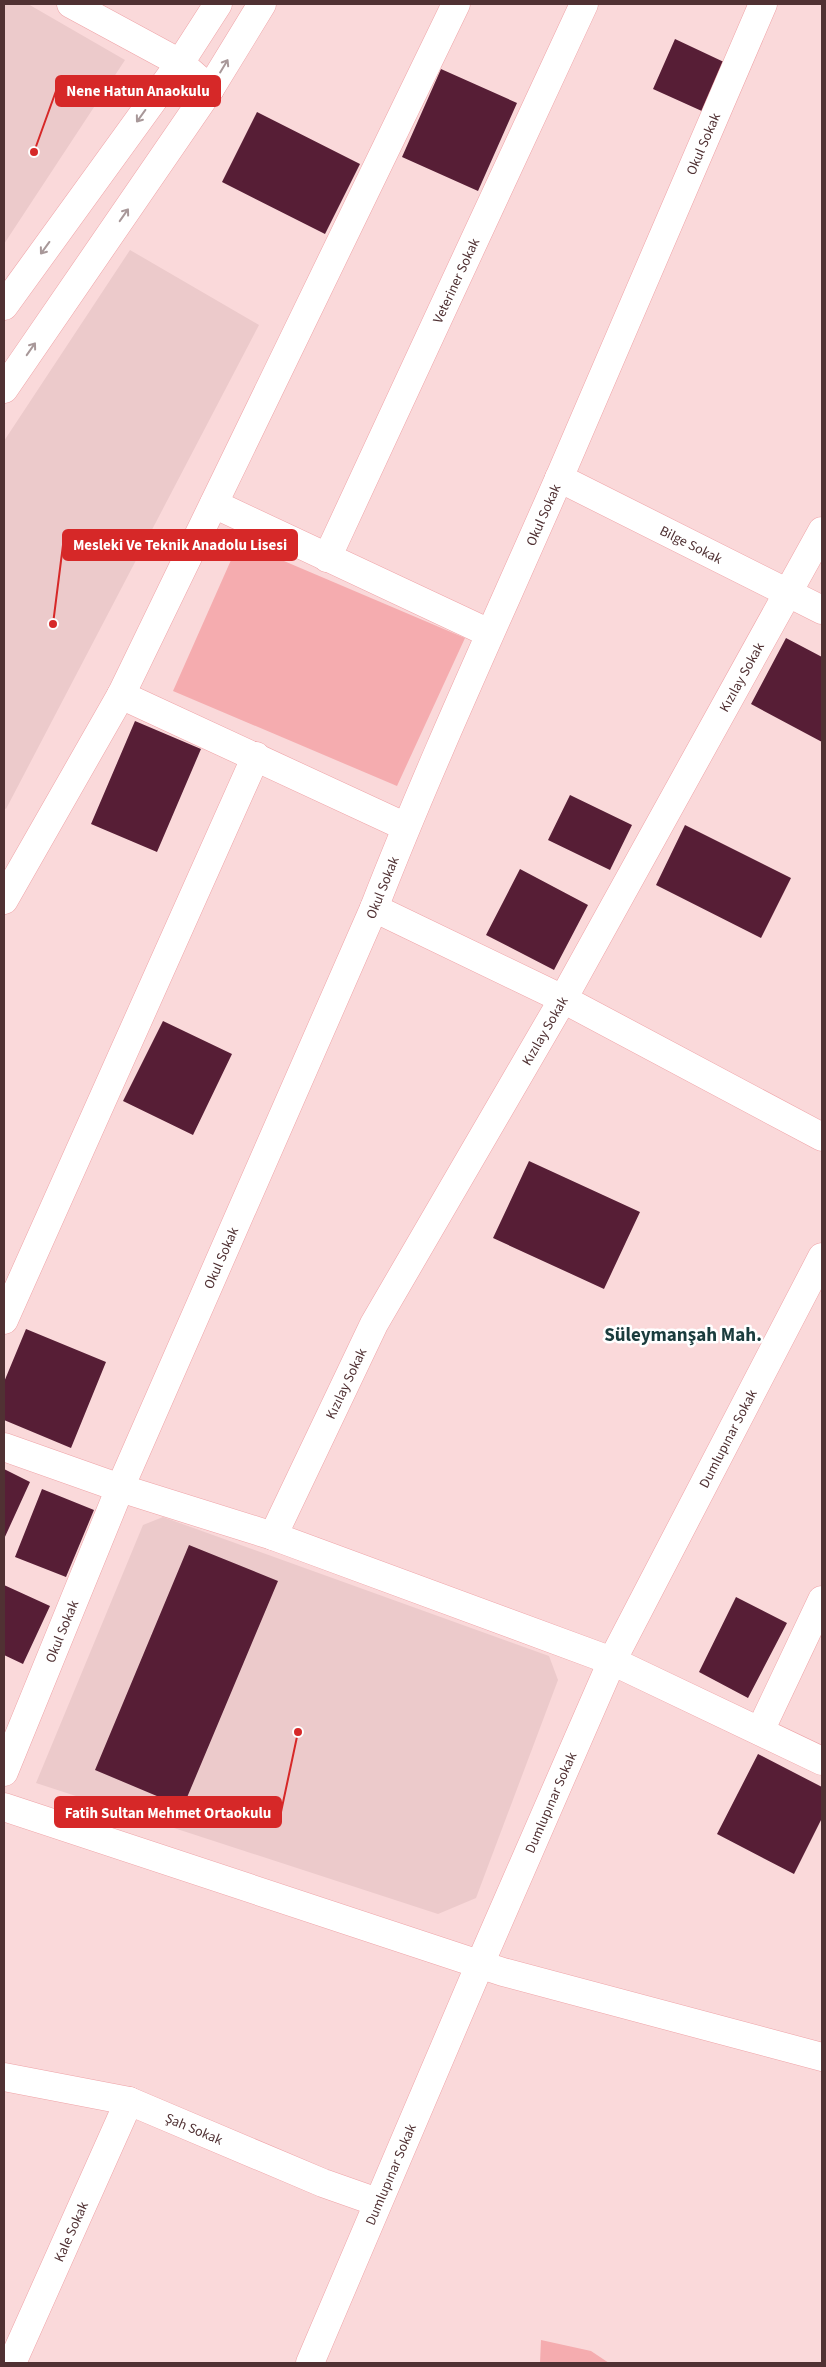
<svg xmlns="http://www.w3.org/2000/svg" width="826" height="2367" font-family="'Source Sans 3',sans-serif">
<rect width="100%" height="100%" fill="#fad9da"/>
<path fill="#eccacb" d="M4,4H28L125,60L4,244Z
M130,250L259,325L6,809L4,808V441Z
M163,1517L549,1656L558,1680L476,1898L438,1914L36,1783L143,1525Z"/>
<path fill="#f5acaf" d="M239,542L465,638L397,786L173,691Z
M541,2340L591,2351L609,2363H540Z"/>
<path fill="#571e36" d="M675,39L726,63L704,112L653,89Z
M441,69L517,103L478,191L402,157Z
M257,112L360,164L325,234L222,182Z
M786,638L822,657V742L751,704Z
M135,721L201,749L157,852L91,824Z
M570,795L632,825L610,870L548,840Z
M685,825L791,878L761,938L656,885Z
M520,869L588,905L554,970L486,935Z
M163,1021L232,1054L193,1135L123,1101Z
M529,1161L640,1212L604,1289L493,1238Z
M26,1329L106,1362L71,1448L4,1420V1382Z
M4,1469L30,1482L4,1539Z
M42,1489L94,1510L66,1577L15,1557Z
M189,1545L278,1581L183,1807L95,1770Z
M4,1585L50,1606L23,1664L4,1655Z
M736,1597L787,1623L748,1698L699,1672Z
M758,1754L822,1787V1818L794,1874L717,1834Z"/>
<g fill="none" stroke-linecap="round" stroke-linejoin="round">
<defs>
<g id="minor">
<path d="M71,4L180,63L210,89"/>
<path id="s1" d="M559,478L822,610"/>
<path d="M214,504L489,633"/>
<path id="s2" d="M327,558L584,4"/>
<path d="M121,695L406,827"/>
<path d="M4,900L121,695L456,4"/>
<path d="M374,908L563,999L822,1137"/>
<path d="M4,1320L256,756"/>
<path d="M4,1447L120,1488L273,1536L612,1661L822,1761"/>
<path id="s3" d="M273,1536L374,1324L563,999L822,531"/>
<path d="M760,1731L822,1600"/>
<path id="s4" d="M4,1772L120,1488L374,908C431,762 497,620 560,476C628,319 695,161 763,4"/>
<path d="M4,1807L503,1972L822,2057"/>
<path id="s5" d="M4,2077L129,2101L323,2183L377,2202"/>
<path id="s6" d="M12,2363L129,2101"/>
<path id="s7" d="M310,2363L480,1964L612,1661L822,1257"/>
</g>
<path id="tertiary" d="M4,306L180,63L218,4
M4,389L210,89L262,4"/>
</defs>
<use href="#minor" stroke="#efa3a7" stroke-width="29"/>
<use href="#tertiary" stroke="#efa3a7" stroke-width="29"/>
<use href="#minor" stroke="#fff" stroke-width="28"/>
<use href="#tertiary" stroke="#fff" stroke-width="28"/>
</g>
<defs><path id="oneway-shaft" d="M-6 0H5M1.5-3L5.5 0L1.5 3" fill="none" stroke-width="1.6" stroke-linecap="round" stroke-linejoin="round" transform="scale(1.25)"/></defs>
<g stroke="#a89899">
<use href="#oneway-shaft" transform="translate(224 66) rotate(-59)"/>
<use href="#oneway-shaft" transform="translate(141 116) rotate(126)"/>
<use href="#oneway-shaft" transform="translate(124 215) rotate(-55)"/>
<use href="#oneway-shaft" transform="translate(45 248) rotate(126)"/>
<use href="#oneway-shaft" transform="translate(31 349) rotate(-55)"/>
</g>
<g text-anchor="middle" stroke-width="5" stroke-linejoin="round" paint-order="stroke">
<g font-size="14" fill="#503133" stroke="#fff">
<text dy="5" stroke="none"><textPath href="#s4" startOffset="1772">Okul Sokak</textPath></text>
<text dy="5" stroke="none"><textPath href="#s2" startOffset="306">Veteriner Sokak</textPath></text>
<text dy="5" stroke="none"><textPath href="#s4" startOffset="1368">Okul Sokak</textPath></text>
<text dy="5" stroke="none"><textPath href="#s1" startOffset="148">Bilge Sokak</textPath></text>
<text dy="5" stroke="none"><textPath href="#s3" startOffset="979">Kızılay Sokak</textPath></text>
<text dy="5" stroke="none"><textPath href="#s4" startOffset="962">Okul Sokak</textPath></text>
<text dy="5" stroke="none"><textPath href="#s3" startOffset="574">Kızılay Sokak</textPath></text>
<text dy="5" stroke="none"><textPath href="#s4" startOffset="558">Okul Sokak</textPath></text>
<text dy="5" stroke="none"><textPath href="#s3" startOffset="169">Kızılay Sokak</textPath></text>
<text dy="5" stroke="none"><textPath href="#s7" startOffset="1015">Dumlupınar Sokak</textPath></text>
<text dy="5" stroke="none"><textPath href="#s4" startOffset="152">Okul Sokak</textPath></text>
<text dy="5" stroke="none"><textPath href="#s7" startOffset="610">Dumlupınar Sokak</textPath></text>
<text dy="5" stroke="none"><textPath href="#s5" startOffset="198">Şah Sokak</textPath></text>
<text dy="5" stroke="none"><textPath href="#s7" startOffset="205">Dumlupınar Sokak</textPath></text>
<text dy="5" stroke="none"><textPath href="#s6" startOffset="144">Kale Sokak</textPath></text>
</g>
<g font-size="19" font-weight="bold" fill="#1a3c3d" stroke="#fff">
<text x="683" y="1341">Süleymanşah Mah.</text>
</g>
</g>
<path fill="none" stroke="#d62828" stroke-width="2" d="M34 152L56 91M53 624L63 545M298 1732L281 1812"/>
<g fill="#d62828" stroke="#fff" stroke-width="2">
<circle cx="34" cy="152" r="5"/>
<circle cx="53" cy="624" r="5"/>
<circle cx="298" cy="1732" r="5"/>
</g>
<g fill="#d62828" stroke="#d62828" stroke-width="2">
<rect x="56" y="76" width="164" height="30" rx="5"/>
<rect x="63" y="530" width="234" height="30" rx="5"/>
<rect x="55" y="1797" width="226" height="30" rx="5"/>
</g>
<g font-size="15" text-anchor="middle" font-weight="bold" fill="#fff">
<text x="138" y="96">Nene Hatun Anaokulu</text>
<text x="180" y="550">Mesleki Ve Teknik Anadolu Lisesi</text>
<text x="168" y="1818">Fatih Sultan Mehmet Ortaokulu</text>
</g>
<rect width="826" height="2367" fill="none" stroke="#503133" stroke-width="10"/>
</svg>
